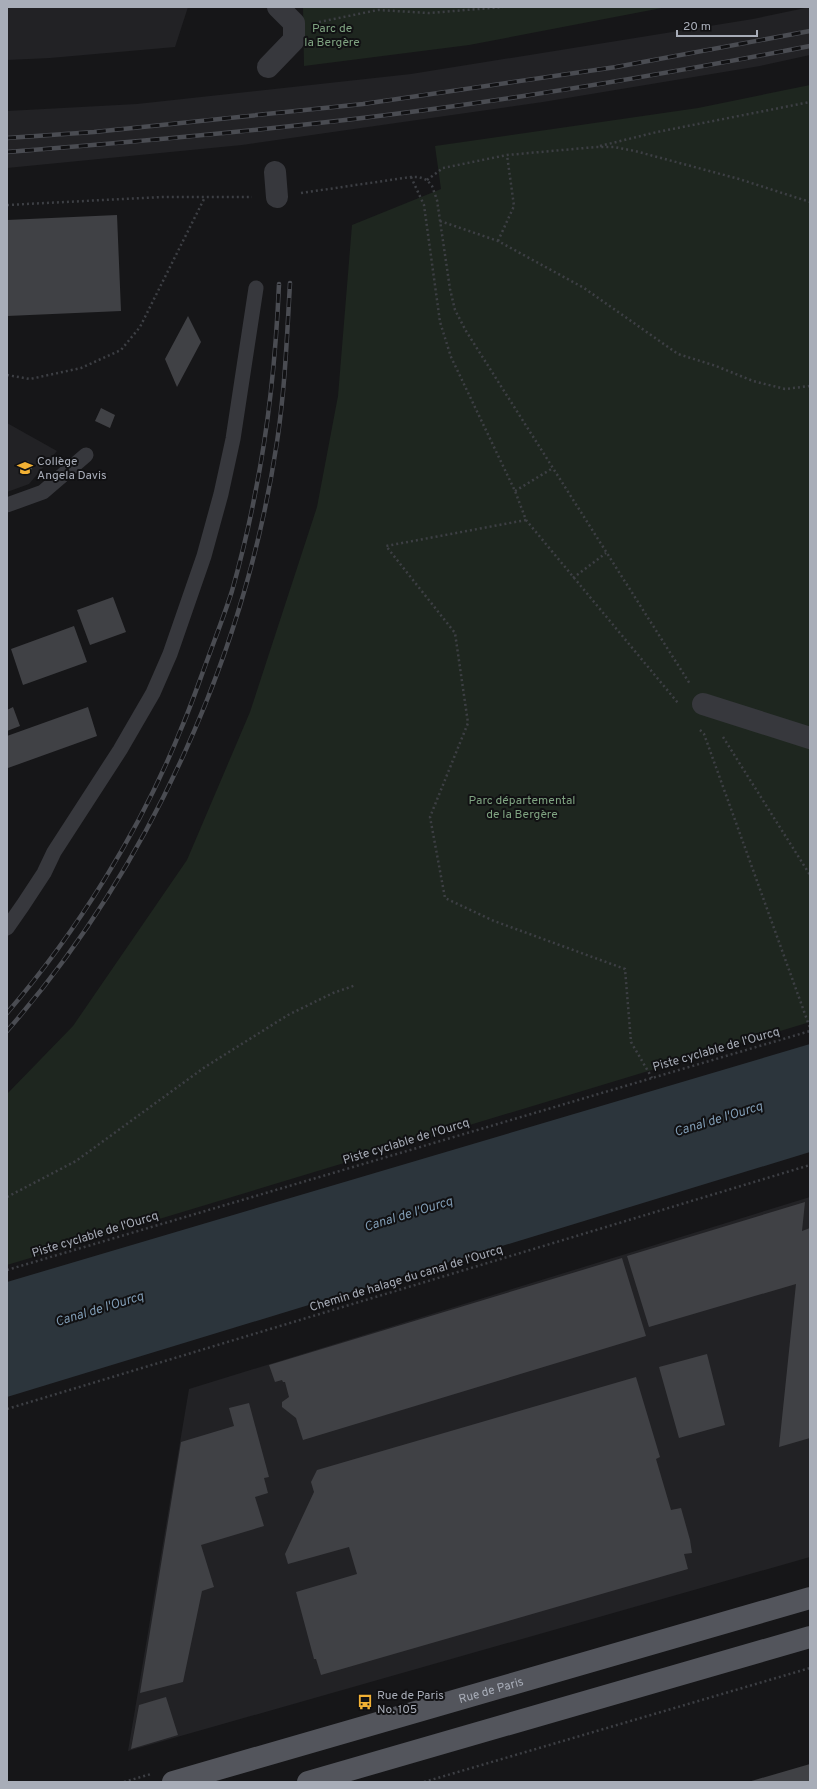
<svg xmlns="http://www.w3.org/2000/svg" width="817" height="1789" font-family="Overpass,sans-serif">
<rect width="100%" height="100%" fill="#161618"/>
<path fill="#222225" d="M7,7H188L175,47L50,58L7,60Z
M810,7V55L760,66L543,102L242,145L7,168V111L137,104L411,74L753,19Z
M7,423L57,451L29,484L7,492Z
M810,1197V1557L128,1751L189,1389Z"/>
<path fill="#1e261f" d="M303,7H667L469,45L304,66Z
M810,85V1022L7,1265V1094L73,1026L187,860L250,712L317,507L338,396L352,225L441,189L435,146L698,108Z"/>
<path fill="#2c353c" d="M810,1044V1152L7,1397V1282Z"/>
<path fill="#404145" d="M117,215L121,311L7,316V220Z
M188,316L201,342L177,387L165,359Z
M101,408L115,415L110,428L95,421Z
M113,597L126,632L90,645L77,610Z
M74,626L87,662L23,685L11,649Z
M13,707L20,726L7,731V710Z
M88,707L97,736L8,768L7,736Z
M805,1202L802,1231L810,1228V1438L779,1447L796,1284L649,1327L627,1256Z
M622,1258L646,1336L303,1440L296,1418L282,1407V1402L289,1397L285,1382H283L282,1380L275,1382L269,1365Z
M707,1354L725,1425L679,1438L659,1367Z
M636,1377L660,1457L656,1459L671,1510L681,1508L690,1540L692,1553L684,1554L688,1569L321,1675L316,1659H314L296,1592L357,1574L349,1547L288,1564L285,1554L314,1492L311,1482L317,1470Z
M249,1403L269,1477L264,1478L268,1493L255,1497L264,1526L201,1545L214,1587L202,1591L183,1682L140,1693L181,1442L234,1426L229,1408Z
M166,1697L178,1735L131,1749L139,1705Z
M810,1764V1782H748Z"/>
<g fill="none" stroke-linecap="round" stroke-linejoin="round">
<path stroke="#3d3f44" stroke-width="2.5" stroke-dasharray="2 3" stroke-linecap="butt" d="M319,22L378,10L429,13L503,7
M600,146L657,132L810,102
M411,177L424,205L440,322L451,357L515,491L526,520L678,703
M427,180L443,168L507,155L596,147H614L635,151L739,179L810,202
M301,193L411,177H419L427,180L432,186L437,200L450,289L455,310L466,331L690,684
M7,205L162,197H252
M440,221L498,241L584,288L678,354L716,366L753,381L785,389L810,386
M498,241L514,206L507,155
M7,375L30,379L81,368L121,350L140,327L205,197
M515,491L553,468
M526,520L386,546L455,633L468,723L430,817L445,898L494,921L625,969L631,1042L652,1078
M573,578L606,553
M700,730L704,734L810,1028
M723,737L810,875
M7,1197L76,1161L205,1067L288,1015L333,993L356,985
M7,1270L810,1031
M7,1409L810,1165
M124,1782L151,1774
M424,1782L810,1668"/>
<path stroke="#37383d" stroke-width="15" d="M7,505L43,492L86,455
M7,928L23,905L44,873L54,852L120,750L153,693L170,654L204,556L221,494L233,439L256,288"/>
<path stroke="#37383d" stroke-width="22" d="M268,67L294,40V23L278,7
M275,172L277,197
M703,704L810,738"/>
<g stroke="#53555c" stroke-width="22">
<path id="s1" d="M173,1782L810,1598"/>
<path d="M308,1782L810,1637"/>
</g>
<defs>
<path id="rail" d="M7,138L94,132L363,104L616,67L810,31
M7,152C161,140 316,126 469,104C583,88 697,68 810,46
M7,1013C77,932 141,829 181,729C191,706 199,682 208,658C216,636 225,613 232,591C241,559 249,526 255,494C269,425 276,354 279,284
M7,1031C149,869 245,655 277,442C285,389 287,336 290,283"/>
</defs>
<use href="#rail" stroke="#4a4c52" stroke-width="4.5"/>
<use href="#rail" stroke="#111113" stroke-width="3" stroke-dasharray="9" stroke-linecap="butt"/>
</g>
<circle fill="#506452" cx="26" cy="467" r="6"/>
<defs>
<symbol id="school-bare" viewBox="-9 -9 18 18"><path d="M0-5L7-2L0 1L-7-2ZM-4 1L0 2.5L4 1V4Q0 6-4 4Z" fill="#f2b134" stroke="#111113" stroke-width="2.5" paint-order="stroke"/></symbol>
<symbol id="bus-bare" viewBox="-9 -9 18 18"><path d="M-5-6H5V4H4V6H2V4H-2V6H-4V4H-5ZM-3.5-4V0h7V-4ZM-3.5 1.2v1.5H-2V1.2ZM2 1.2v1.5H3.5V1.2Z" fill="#f2b134" stroke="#111113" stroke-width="2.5" paint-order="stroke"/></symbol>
</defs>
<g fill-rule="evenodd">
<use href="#school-bare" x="14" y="457" width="22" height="22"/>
<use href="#bus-bare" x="354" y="1691" width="22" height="22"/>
</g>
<g text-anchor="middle" stroke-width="4" stroke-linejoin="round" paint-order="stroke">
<g font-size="12" fill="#7fa381" stroke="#111113">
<text x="332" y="32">Parc de<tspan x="332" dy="14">la Bergère</tspan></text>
<text x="522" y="804">Parc départemental<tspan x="522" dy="14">de la Bergère</tspan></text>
</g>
<g font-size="12" fill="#a8adb8" stroke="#111113" text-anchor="start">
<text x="37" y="465">Collège<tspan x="37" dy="14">Angela Davis</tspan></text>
<text x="377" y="1699">Rue de Paris<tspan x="377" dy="14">No. 105</tspan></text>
</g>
<g font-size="12" fill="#a8adb8" stroke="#111113">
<text transform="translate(716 1049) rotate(-16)" y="4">Piste cyclable de l'Ourcq</text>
<text transform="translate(406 1141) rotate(-17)" y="4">Piste cyclable de l'Ourcq</text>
<text transform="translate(95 1234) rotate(-17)" y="4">Piste cyclable de l'Ourcq</text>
<text transform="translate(406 1278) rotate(-17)" y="4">Chemin de halage du canal de l'Ourcq</text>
<text dy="4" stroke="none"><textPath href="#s1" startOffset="331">Rue de Paris</textPath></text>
</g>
<g font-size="13" font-style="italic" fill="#7f9bb3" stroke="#111113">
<text transform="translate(718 1118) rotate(-17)" y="5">Canal de l'Ourcq</text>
<text transform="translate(408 1213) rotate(-17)" y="5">Canal de l'Ourcq</text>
<text transform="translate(99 1308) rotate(-17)" y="5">Canal de l'Ourcq</text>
</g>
</g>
<rect width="817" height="1789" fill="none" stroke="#a8adb8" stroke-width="16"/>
<path d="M677 30v6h80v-6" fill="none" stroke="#a8adb8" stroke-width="2"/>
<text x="683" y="30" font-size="12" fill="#a8adb8" stroke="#111113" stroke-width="3" paint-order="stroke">20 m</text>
</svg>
